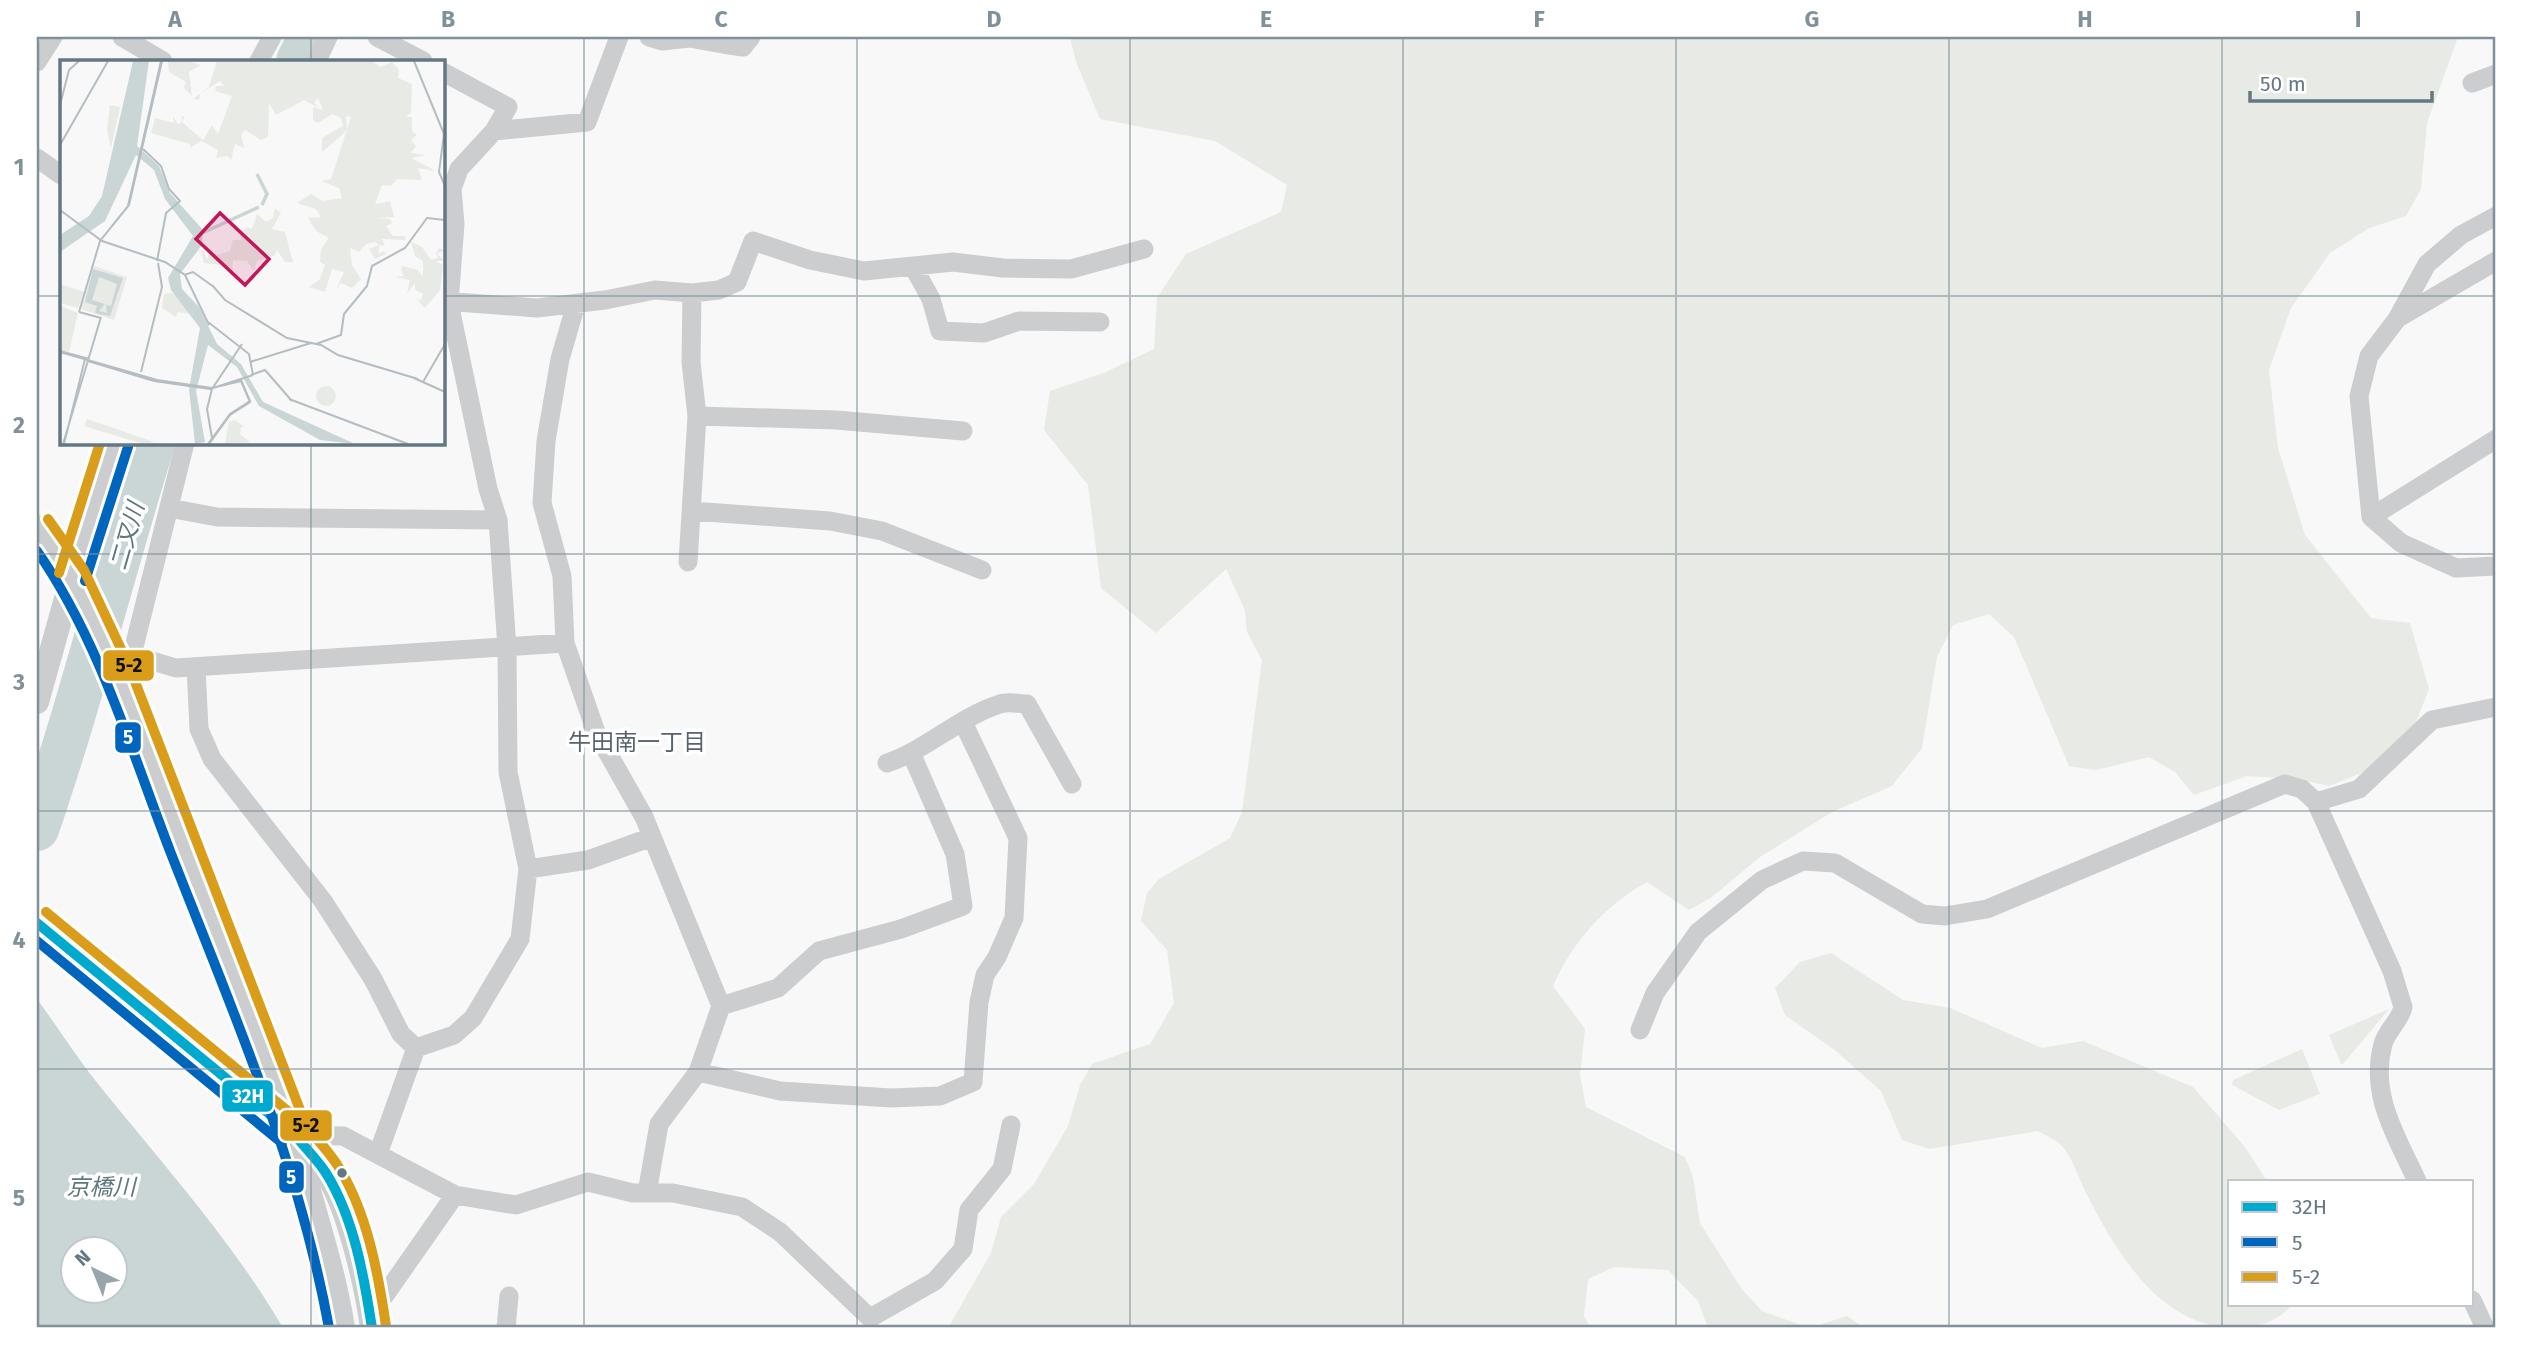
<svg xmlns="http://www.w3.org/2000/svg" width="2533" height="1365" font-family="'Fira Sans','Noto Sans JP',sans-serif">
<rect width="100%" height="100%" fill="#f8f8f8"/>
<path fill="#e8eae5" d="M1070,37H2458L2427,123L2421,189L2406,216L2369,228L2330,253L2291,308L2269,370L2278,448L2305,535L2371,618L2410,623L2429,689L2414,727L2364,772L2329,786L2297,779L2247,776L2194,795L2175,772L2149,757L2096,770L2069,766L2014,637L1989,614L1953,625L1937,657L1922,748L1892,786L1832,812L1760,857L1712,897L1689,910L1647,882C1605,905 1572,943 1553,986L1585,1029L1580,1075L1586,1107L1685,1157L1693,1177L1700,1223L1741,1288L1762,1311L1809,1328H1708L1698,1301L1668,1270L1614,1267L1588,1279L1584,1316L1591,1328H948L991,1253L1001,1217L1034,1184L1068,1126L1080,1085L1092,1064L1150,1044L1174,1003L1167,950L1141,921L1147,893L1159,879L1230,838L1242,812L1262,660L1247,632L1245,610L1226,569L1156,633L1101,588L1088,485L1044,430L1050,391L1104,373L1154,349L1157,298L1186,254L1281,212L1287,185L1215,141L1100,119L1076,62Z
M1831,953L1903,1000L1950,1008L2042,1048L2083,1041L2193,1087L2245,1147L2267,1181H2230V1304H2293C2278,1321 2258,1328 2236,1328C2160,1328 2117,1253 2086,1193C2079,1179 2072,1156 2061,1145C2055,1139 2045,1135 2038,1131L1929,1149L1902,1140L1881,1091L1836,1051L1785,1015L1775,988L1800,962Z
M2389,1009L2343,1064H2341L2329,1035Z
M2302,1049L2320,1094L2279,1110L2232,1085L2233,1080Z
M1847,1316L1862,1326L1860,1328H1810Z"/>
<path fill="#cad5d6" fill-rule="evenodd" d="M37,999C59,1029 79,1061 103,1090C166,1168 232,1241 283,1328H37ZM74,1250H116V1292H74Z"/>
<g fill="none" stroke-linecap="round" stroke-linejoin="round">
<path stroke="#cad5d6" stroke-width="44" d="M298,61L310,37
M37,829C81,702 113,571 153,443"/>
<path stroke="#cbcdce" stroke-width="19" d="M122,37L163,61
M377,37L423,61
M649,37L662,41L689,38L723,44L730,37
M723,44L743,47L751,37
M259,61L272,37
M317,61L328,37
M37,62L53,37
M2472,83L2496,74
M494,131L587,122L619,37
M37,158L61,175
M2496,216L2461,235L2427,264L2397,319L2369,356L2359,396L2371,517L2401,543L2456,568L2496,566
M914,268L931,299L940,331L984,333L1019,321L1100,322
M443,301L537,308L605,300L655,290L692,293L719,290L737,282L753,241L810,260L864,271L953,262L1003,268L1071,269L1144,249
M576,304L560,359L546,441L542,503L562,576L565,643L596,732L644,817L721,1006L698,1072L659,1124L647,1193
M2398,318L2496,261
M697,416L836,420L963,431
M169,508L217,517L498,520
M692,511L830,521L882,531L982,570
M2371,517L2496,439
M688,562L697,416L691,362L692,293
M72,577L115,443
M132,655L176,668L565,643
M124,664L132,655L185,443
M196,667L199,729L212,759L323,901L373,979L401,1034L416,1048L454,1035L473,1018L520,939L528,869L508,772L507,648L498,520L488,489L449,303L455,224L452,189L459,169L494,131L508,107L443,72
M887,763C928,749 959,717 1000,704C1008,701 1019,704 1027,704L1072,784
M2316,802L2359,789L2432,720L2496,707
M528,869L588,860L652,837
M721,1006L778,988L819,951L901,929L963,906L955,854L912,755
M1640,1030L1655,993L1698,932L1762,880L1803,861L1835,863L1922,914L1945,916L1987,909L2285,784L2302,789L2316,802L2392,971L2403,1007C2400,1021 2387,1030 2383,1044C2369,1095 2397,1137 2417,1181
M698,1072L780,1091L891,1098L940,1096L973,1082L979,1002L985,975L997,957L1014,918L1018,838L963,722
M295,1135L343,1136L455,1195L516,1205L588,1182L633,1193H673L742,1207L780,1232L870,1318L935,1281L963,1249L969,1210L1002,1169L1011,1125
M378,1154L416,1048
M2472,1300L2485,1328
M368,1301L385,1295L455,1195
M506,1328L509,1296"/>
<path stroke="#cbcdce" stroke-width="24" d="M37,527L72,577L116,672L295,1135C309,1200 333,1262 343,1328
M37,702L72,577
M37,923L295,1135C305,1148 317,1159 326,1173C348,1205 367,1289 372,1328"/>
<defs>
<path id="bus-1" d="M37,923L295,1135C305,1148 317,1159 326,1173C354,1218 364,1276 372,1328"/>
<path id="bus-2" d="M37,551C99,640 131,750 170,851C231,1007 299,1162 329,1328
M85,581L128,447
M37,941L282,1143"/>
<path id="bus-3" d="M48,519L84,570L129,666L307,1128C318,1140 329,1152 338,1166C367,1212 378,1272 386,1326
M59,573L100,443
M46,912L300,1121"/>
</defs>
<use href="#bus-1" stroke="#fff" stroke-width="16"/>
<use href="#bus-2" stroke="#fff" stroke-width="16"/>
<use href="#bus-3" stroke="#fff" stroke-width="16"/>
<use href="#bus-1" stroke="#00a9ce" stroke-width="10"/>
<use href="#bus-2" stroke="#0065bd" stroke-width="10"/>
<use href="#bus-3" stroke="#d99d1a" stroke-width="10"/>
</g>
<path fill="none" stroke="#80919a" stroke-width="2" stroke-opacity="0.55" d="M311,37V61M584,37V1328M857,37V1328M1130,37V1328M1403,37V1328M1676,37V1328M1949,37V1328M2222,37V1328M37,296H61M443,296H2496M311,443V1328M37,554H2496M37,811H2496M37,1069H2496"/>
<circle fill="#637883" stroke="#fff" stroke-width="2.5" cx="342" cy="1173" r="6"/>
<g text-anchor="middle" stroke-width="7" stroke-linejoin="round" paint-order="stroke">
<g font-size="23" font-style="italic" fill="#5e777c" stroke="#fff">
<text transform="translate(127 536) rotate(-74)" y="8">二又川</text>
<text x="101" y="1195">京橋川</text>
</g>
<g font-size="23" fill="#56656d" stroke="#fff">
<text x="637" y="750">牛田南一丁目</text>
</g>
</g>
<g transform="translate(60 60)">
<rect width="385" height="385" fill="#f8f8f8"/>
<path d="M108,1H128L141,5L129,12L132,36L124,28L126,22L109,12ZM157,1H312L320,7L332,2L339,10L338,18L352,24L351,53L346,57H352V71L357,75L351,80L356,86L351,93L366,95L351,98L376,111L358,108L362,120L337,119L331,126L322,125L315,144L330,141L334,157L317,158L330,159L332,163L326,166L333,176H345L346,180L322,179L325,186L319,185V194L324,191L326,194L315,199L309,189L319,185L316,182L306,184L299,192L290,188L292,205L301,219L292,228L281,223L276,230L284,212L272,209L265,232L249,227L260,219L265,205L260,202L261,189L269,178L256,171L248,158L261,157L256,149L237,143L251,134L263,141L282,138L279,128L261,121L271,119L291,57L286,56L287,69L282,75L262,92V78L283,66L281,58L272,54L258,63L253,60V47L263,50L258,38L254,43L259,48L244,40L216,55L209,43L208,77L201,80L185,70L181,75L184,88L175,84L171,100L168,96L156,98L158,90L141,81L130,88V84L91,73L95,58L114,63L113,56L118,64L121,63L122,57L125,55L122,62L143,80L152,65L158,74L172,36L155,31L156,26H164L160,21L140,34L139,40L133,39L149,27ZM50,45L60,47L51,88L47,70ZM215,148L221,153L212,169L225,172L233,202H225L217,190L214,196L197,201L194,211L187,201L173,200L172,212L168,206L144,203L141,191L137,192L140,190L144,191L147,200L149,192L154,196L170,191L173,180H181L180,174L187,167L192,169L197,154L206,162L213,158ZM351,182L362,187L371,200L378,198L376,194L379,188L385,190L377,194L385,201H375L383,205L380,230L365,248L356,238L361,240L363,234L355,230V223L347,234L350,220L336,217L344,216L341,210L342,206L358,210L363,217V201L355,196ZM34,206L67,217L54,260L21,249ZM0,224L24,232L18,248L0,243ZM112,233L127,247L132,254L118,252L116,257L102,248L104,234ZM0,246L18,253L9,292L0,290ZM256 336a10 10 0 1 1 20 0a10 10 0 1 1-20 0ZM27,359L94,382L107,375L95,382L83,384L24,366ZM175,360L185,367H181L180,374L190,382L165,384L169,362Z" fill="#e8eae5"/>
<path d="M73,1H89L77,86L99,106L110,133L143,170L142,185L120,214L122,229L139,247L157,284L181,304L203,342L295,384L260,380L199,346L177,307L148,285L136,331L145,382L135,384L129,329L140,268L111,230L108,218L133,176L105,139L94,110L76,95L45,161L0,192V175L29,156L42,136ZM33,209L63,218L50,256L35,253L37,246L25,242ZM39,217L57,224L51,246L46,245L47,253L39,251L45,244L32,240Z" fill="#cad5d6" fill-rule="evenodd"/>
<path fill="none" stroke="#cad5d6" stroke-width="3.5" d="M197,114L207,134L202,145M140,174L199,147"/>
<path fill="none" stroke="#b3bdc2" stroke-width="2" d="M354,1L384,74L379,112L385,126M0,45L9,10L19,1M0,85L48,1M83,89L101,106L109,129L120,141L106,153L97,201M0,150L42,181L105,202L125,215L149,265M52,166L69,145L102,1M124,215L133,212L154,227M152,225L165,240L227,278L261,285L278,295L358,319M19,252L40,181L68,146L101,1M19,252L41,258M148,262L189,294L193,315M256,284L281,275L284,254L307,226L312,206L345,188L367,158L385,160M0,291L29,299M0,292L97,320L152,328L181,321L190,342L170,355L149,384M28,301L94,321L150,329L193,315M190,302L251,283M81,312L102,227L98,203M191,315L205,310L232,341M354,318L385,332M363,322L385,284M229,339L348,384M152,378L147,349L152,329L182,284M3,384L41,257M4,384L25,299M148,384L170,354L190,341L181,320"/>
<path fill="#c2185b" fill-opacity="0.15" stroke="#c2185b" stroke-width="3.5" d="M160,153L209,199L185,225L136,179Z"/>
<rect width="385" height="385" fill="none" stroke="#637883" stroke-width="3.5"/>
</g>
<g stroke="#fff" stroke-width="2.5">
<rect x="102" y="649" width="53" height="33" rx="7" fill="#d99d1a"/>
<rect x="114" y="721" width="28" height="33" rx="7" fill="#0065bd"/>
<rect x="221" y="1079" width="53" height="34" rx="7" fill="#00a9ce"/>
<rect x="279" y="1109" width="54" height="33" rx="7" fill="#d99d1a"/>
<rect x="278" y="1160" width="27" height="34" rx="7" fill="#0065bd"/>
</g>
<g font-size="19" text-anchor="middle" font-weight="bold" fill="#fff">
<text x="128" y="744">5</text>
<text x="248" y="1103">32H</text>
<text x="291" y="1184">5</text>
</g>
<g font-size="19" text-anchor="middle" font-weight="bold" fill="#111">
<text x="129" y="672">5-2</text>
<text x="306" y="1132">5-2</text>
</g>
<rect width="2533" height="1365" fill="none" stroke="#ffffff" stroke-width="77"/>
<rect x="2228" y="1180" width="245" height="126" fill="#ffffff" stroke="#c1c9cd" stroke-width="2"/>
<rect x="2242" y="1202" width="35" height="10" fill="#00a9ce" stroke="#c1c9cd" stroke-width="2"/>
<text x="2292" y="1214" font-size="21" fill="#637883">32H</text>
<rect x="2242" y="1237" width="35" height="10" fill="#0065bd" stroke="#c1c9cd" stroke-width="2"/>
<text x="2292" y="1250" font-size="21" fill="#637883">5</text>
<rect x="2242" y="1272" width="35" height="10" fill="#d99d1a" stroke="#c1c9cd" stroke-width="2"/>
<text x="2292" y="1284" font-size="21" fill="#637883">5-2</text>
<g transform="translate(94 1270) rotate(317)"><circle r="33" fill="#ffffff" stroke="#c1c9cd" stroke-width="2"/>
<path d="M0-5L12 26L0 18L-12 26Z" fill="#97a5ac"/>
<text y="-10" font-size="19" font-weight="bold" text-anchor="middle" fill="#637883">N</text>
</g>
<path d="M2250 91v10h182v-10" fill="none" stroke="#637883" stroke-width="3.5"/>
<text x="2260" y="91" font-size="21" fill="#637883" stroke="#ffffff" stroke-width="5" paint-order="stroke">50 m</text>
<rect x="38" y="38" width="2456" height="1288" fill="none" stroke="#80919a" stroke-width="2.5"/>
<g font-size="23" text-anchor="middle" font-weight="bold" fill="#80919a">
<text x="175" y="27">A</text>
<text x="448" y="27">B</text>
<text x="721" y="27">C</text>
<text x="994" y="27">D</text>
<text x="1266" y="27">E</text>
<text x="1539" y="27">F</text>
<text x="1812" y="27">G</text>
<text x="2085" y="27">H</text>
<text x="2358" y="27">I</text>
<text x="19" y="175">1</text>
<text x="19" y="433">2</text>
<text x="19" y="690">3</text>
<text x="19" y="948">4</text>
<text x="19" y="1206">5</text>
</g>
</svg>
